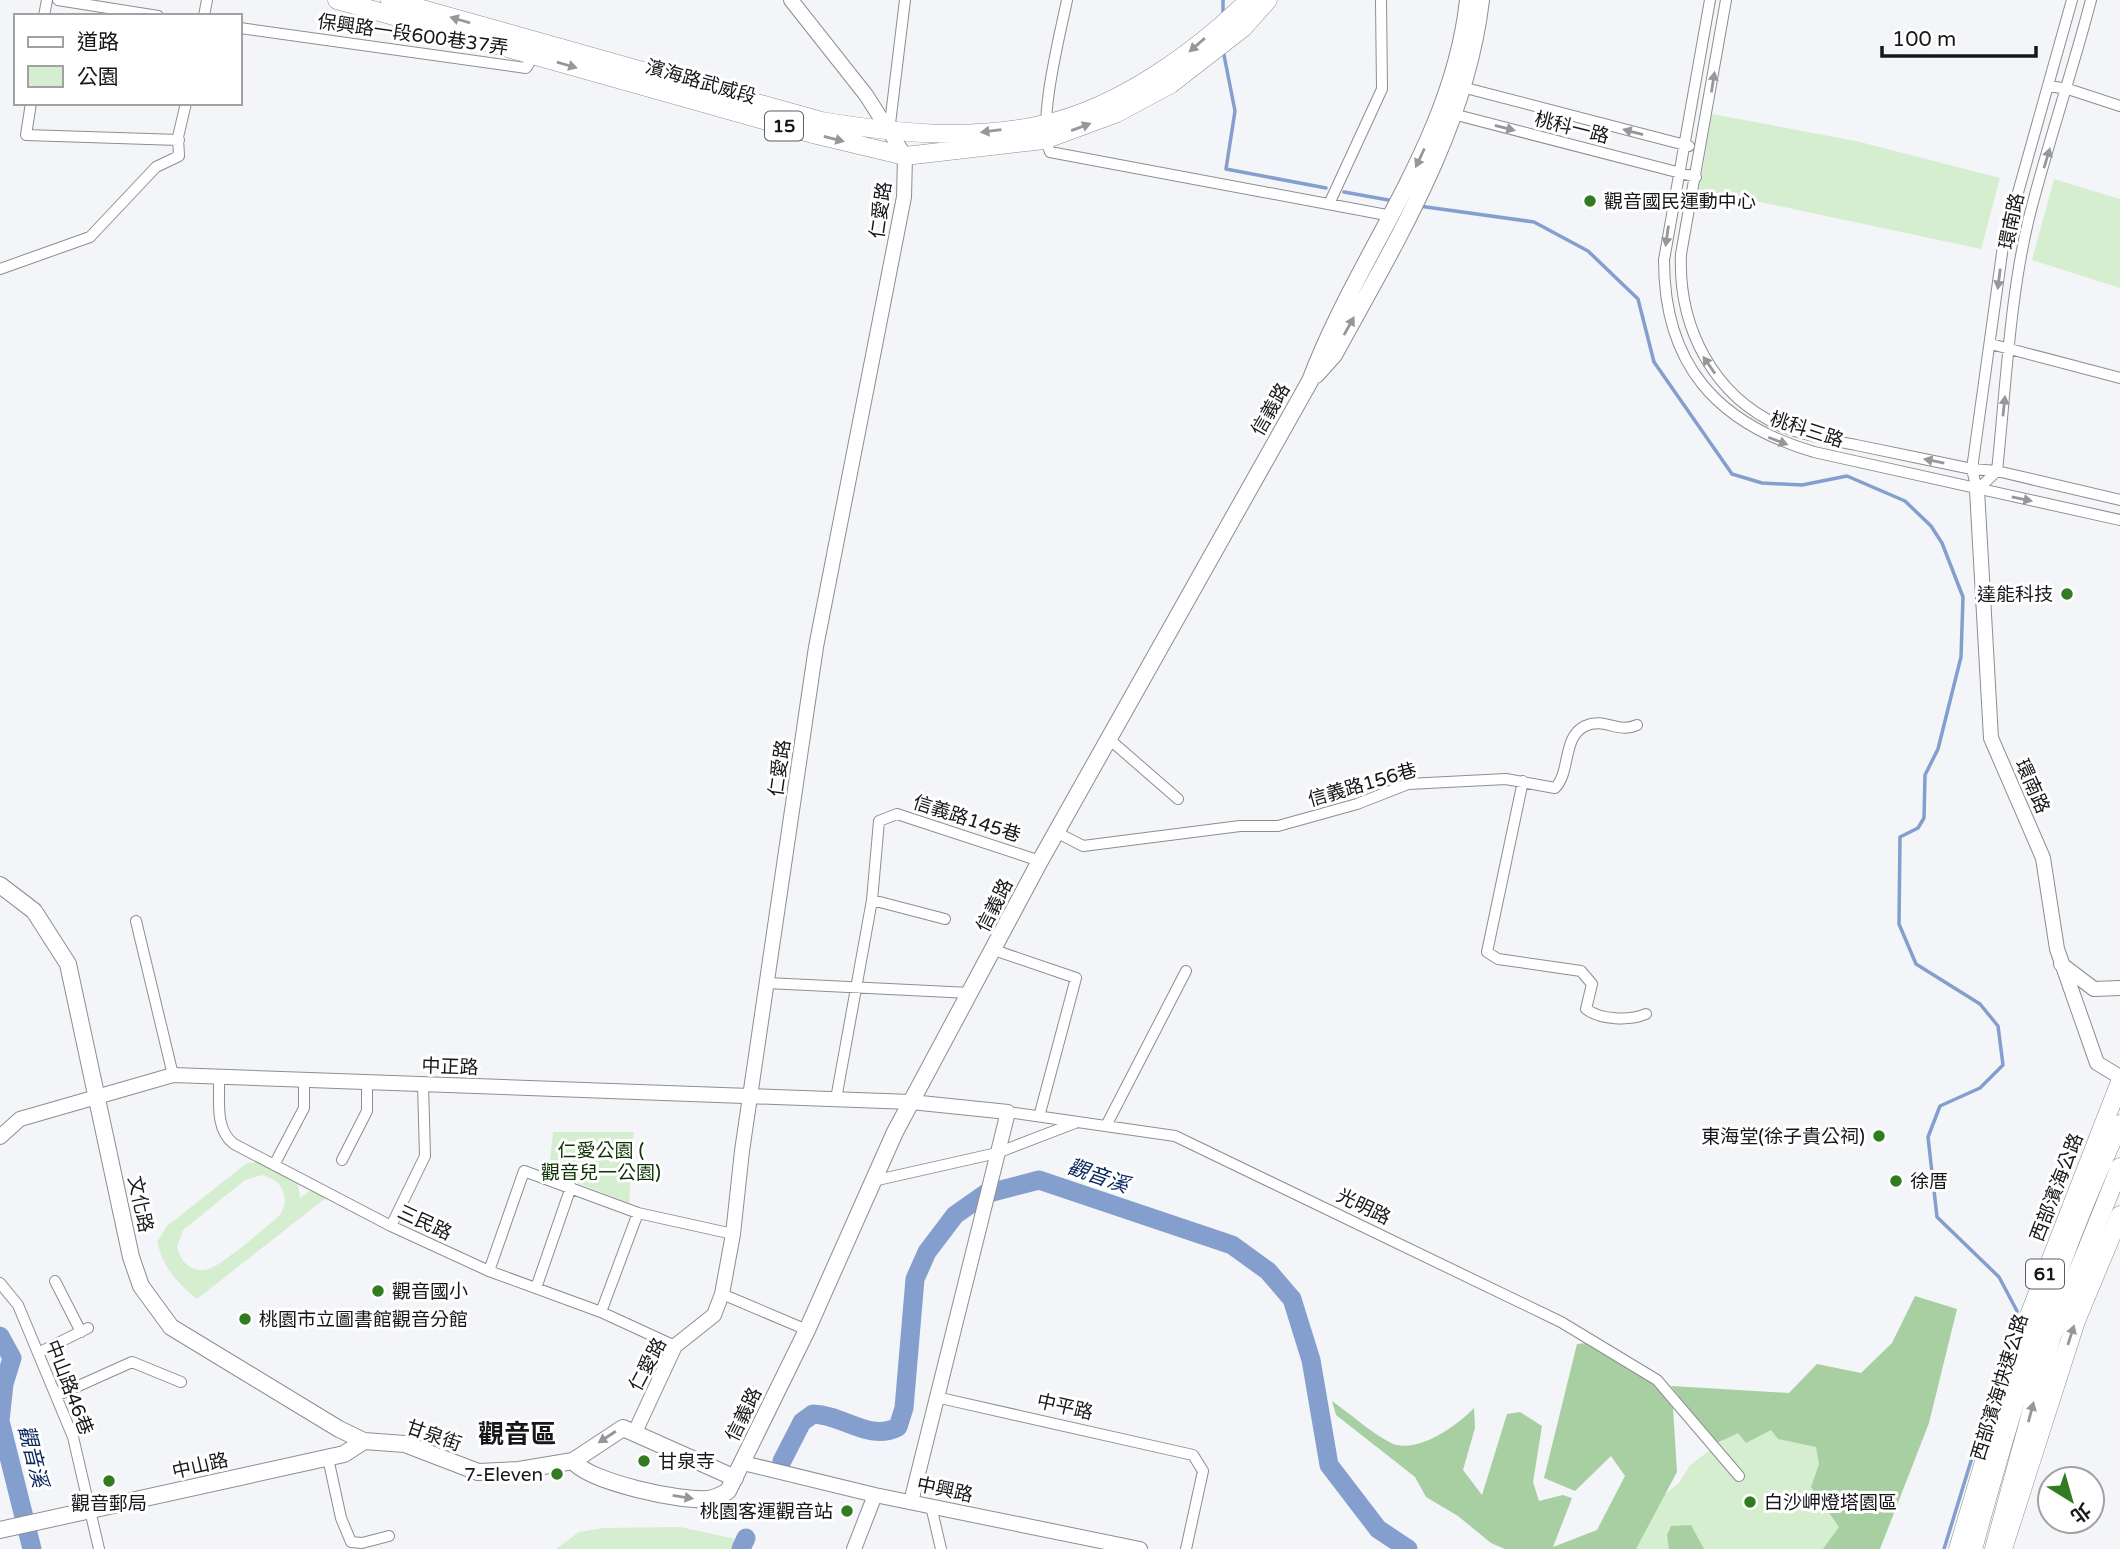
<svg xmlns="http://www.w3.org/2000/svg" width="2120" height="1549" font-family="'Varela Round','Noto Sans TC',sans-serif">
<rect width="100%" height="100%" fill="#f3f5f8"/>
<path fill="#d5eed0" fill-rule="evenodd" d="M1712,114L1856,141L2000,178L1981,249L1699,189Z
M2054,179L2120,199V288L2032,260Z
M553,1132H634L629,1203L549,1172Z
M269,1162L297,1176L300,1198L315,1187L327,1197L197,1299C176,1282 164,1268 157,1242L167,1226L247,1163ZM262,1175C282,1179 291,1198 280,1215C268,1226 222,1265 209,1269C193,1274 180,1262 177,1247L183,1230L245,1180Z
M1777,1419L1805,1441L1822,1449L1847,1520L1835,1549H1597L1679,1483L1690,1465L1740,1428Z
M680,1527L745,1541L739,1549H556L579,1532L604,1528Z"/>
<path fill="#a8cfa1" d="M1915,1296L1957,1309L1929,1423L1880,1549H1823L1839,1527L1811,1487L1819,1464L1816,1447L1778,1439L1771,1430L1746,1443L1738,1433L1715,1444L1671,1386L1789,1393L1817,1364L1861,1373L1892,1343Z
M1587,1343L1652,1382L1673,1408L1677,1472L1636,1549H1505L1491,1543L1458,1516L1426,1497L1415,1477L1336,1415L1332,1401C1351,1414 1371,1433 1391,1443C1417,1455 1458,1425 1474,1408L1475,1428L1463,1470L1482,1495L1507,1414L1520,1412L1542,1426L1533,1482L1539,1501L1563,1495L1572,1498L1553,1547L1597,1530L1625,1476L1611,1456L1575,1491L1544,1478L1577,1344Z
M1691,1525L1704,1549H1669L1667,1535L1671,1526Z"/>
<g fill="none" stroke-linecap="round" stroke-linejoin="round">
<path stroke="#849fce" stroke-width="3.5" d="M1223,0V12
M1223,50L1235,111L1226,169L1326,188
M1344,192L1394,201
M1419,206L1534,222L1588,251L1638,299L1654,362L1732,474L1762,483L1802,485L1847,476L1905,501L1931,526L1942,543L1963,597L1961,657L1938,749L1925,775L1924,818L1918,828L1900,837L1899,924L1916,964L1980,1004L1998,1026L2003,1065L1980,1088L1940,1106L1928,1137L1937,1217L1999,1277L2017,1311L1944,1549"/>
<path stroke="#849fce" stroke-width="19" d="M0,1336L12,1358L4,1384L0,1421L32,1549
M782,1461L802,1422L813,1414C844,1415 869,1442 898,1427L904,1408L915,1279L927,1252L955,1215L985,1194L1039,1180L1232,1245L1268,1271L1292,1299L1311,1360L1329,1465L1378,1529L1408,1549
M741,1549L746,1538"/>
<defs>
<path id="minor" d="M58,0L158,16
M1067,0C1060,35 1037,123 1050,152L1392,216
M1710,0L1664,260C1664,364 1716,423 1814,452L2120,520
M1726,0L1681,254C1678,327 1713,397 1783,427C1806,436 1832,440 1856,445C1895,453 1933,461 1972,469L1997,471L2120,500
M2072,0L2003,246L1972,469L1977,490L1997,471C2006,386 2010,288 2032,206C2050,137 2073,69 2091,0
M44,16L47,0
M204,16L207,0
M240,28L526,68L534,56
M1458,86L1689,146
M2049,86L2068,89L2120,106
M31,103L26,135L179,140
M1449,113L1696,177
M889,132L905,0
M1329,204L1382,89L1381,0
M0,269L90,237L156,167L179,156L178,137L186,103
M1991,344L2120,378
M1109,739L1178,799
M1523,781L1487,952L1498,959L1581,971L1592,984L1586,1009C1601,1020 1629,1021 1646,1014
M1056,832L1083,846L1240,826H1278L1357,804L1408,784L1506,779L1555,788C1571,772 1562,737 1585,726C1605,717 1618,734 1637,725
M872,900L945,919
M136,921L173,1075
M994,950L1076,978L1040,1113
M767,983L970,993
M219,1076C220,1099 214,1129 234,1144L391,1226L489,1271L601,1312L675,1346
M836,1099L872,900L879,821L897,814L1040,861
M1008,1112L1175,1136L1561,1322L1657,1380L1739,1476
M1107,1124L1186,971
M342,1160L367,1111V1082
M274,1165L304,1108V1079
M873,1181L997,1153L1075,1123
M391,1226L425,1156L423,1084
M489,1271L524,1171L638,1213L733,1234
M55,1281L81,1332
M0,1283L18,1305L73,1437L99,1549
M536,1288L571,1187
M722,1294L807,1330
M601,1312L638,1213
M38,1353L88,1328
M56,1396L132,1362L181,1382
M936,1397L1193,1455L1203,1471L1186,1549
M328,1458L341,1518L351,1542L362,1543L389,1536
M931,1506L941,1549"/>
<path id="tertiary" d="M1977,490L1991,738L2043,858L2057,949L2097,1063L2120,1077
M2061,964L2094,989L2120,988
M0,1137L20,1119L173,1075L911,1102L1008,1112L911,1502
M635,1432L675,1346L714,1315L722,1294L733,1234L742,1151L816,647L904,197L905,156L866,95L791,0
M743,1463L875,1495L1140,1549
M854,1549L875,1495"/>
<path id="secondary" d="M1316,375L1334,355C1395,243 1466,129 1481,0
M0,885L34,911L68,964L131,1257L141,1286L171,1327L339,1429L364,1441L405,1444L478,1472L519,1470L573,1461L623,1428L735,1478
M573,1461C589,1482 682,1502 708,1499C716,1498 721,1495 728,1491L807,1330L895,1132L1040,861L1310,381C1358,253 1453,141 1468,0
M0,1530L344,1454L364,1441"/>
<path id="primary" d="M337,0L817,135L905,156L1044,140L1117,113L1171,84L1243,28L1268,0
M390,0L821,121C893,133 972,141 1045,124C1119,107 1195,53 1249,0
M1958,1549L2023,1331L2120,1082
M2003,1549L2076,1321L2120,1215"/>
<path id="trunk" d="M1973,1549C2013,1404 2055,1260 2120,1124
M1994,1549L2052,1336L2120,1167"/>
</defs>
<use href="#minor" stroke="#8d8e91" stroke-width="12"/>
<use href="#tertiary" stroke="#8d8e91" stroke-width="16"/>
<use href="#secondary" stroke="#8d8e91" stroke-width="18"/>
<use href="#primary" stroke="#8d8e91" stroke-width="19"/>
<use href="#trunk" stroke="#8d8e91" stroke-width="19"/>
<use href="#minor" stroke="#fff" stroke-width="10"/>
<use href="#tertiary" stroke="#fff" stroke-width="14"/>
<use href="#secondary" stroke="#fff" stroke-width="16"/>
<use href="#primary" stroke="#fff" stroke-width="18"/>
<use href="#trunk" stroke="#fff" stroke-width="18"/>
</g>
<defs><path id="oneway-solid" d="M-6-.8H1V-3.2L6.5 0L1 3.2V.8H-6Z" transform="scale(1.75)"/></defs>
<g fill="#969797">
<use href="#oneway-solid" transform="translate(460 20) rotate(-164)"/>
<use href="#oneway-solid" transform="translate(1197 45) rotate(139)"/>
<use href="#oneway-solid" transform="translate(567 65) rotate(16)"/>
<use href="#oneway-solid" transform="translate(1713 82) rotate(-81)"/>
<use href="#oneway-solid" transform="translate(1081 127) rotate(-20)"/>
<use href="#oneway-solid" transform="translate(1505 128) rotate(14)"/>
<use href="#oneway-solid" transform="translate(991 131) rotate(173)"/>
<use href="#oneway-solid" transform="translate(1633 132) rotate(-165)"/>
<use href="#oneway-solid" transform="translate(834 139) rotate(14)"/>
<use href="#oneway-solid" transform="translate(1420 158) rotate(115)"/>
<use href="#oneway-solid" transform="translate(2047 158) rotate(-73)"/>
<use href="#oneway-solid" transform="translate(1667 236) rotate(98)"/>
<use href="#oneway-solid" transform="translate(1999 279) rotate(97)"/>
<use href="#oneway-solid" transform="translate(1349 326) rotate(-61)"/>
<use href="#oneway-solid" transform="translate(1709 365) rotate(-125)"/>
<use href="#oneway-solid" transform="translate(2004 406) rotate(-84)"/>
<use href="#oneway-solid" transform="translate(1778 441) rotate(21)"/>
<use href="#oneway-solid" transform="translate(1934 461) rotate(-168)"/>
<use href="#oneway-solid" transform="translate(2022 499) rotate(12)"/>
<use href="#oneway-solid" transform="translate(2071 1335) rotate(-72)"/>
<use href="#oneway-solid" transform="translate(2031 1412) rotate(-75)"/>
<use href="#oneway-solid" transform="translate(607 1437) rotate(147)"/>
<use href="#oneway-solid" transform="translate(683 1497) rotate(9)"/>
</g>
<g fill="#317b20" stroke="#fff" stroke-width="2.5">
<circle cx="1590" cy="201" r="7"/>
<circle cx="2067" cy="594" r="7"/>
<circle cx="1879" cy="1136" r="7"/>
<circle cx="1896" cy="1181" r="7"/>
<circle cx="378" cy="1291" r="7"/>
<circle cx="245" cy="1319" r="7"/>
<circle cx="644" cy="1461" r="7"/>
<circle cx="557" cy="1474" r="7"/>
<circle cx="109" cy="1481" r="7"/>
<circle cx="1750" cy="1502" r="7"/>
<circle cx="847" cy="1511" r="7"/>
</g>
<g text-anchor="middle" stroke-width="6" stroke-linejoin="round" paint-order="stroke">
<g fill="#fff" stroke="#5c5d5d" stroke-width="2">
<rect x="765" y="111.5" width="38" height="29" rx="5"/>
<rect x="2026" y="1259.5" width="38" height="29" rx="5"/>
</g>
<g font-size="18" font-weight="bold" fill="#161718">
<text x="784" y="132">15</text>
<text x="2045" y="1280">61</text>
</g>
<g font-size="19" fill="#161718" stroke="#fff">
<text transform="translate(413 34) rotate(8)" y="7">保興路一段600巷37弄</text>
<text transform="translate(701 81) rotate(16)" y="7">濱海路武威段</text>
<text transform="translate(1572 127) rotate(14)" y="7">桃科一路</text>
<text transform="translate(880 210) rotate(-82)" y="7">仁愛路</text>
<text transform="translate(2011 221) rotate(-78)" y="7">環南路</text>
<text transform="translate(1270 409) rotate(-60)" y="7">信義路</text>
<text transform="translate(1807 429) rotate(18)" y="7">桃科三路</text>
<text transform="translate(779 768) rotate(-82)" y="7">仁愛路</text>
<text transform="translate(1362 784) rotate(-16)" y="7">信義路156巷</text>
<text transform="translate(2033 786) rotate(66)" y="7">環南路</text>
<text transform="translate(967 818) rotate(18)" y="7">信義路145巷</text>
<text transform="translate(994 905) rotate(-63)" y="7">信義路</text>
<text transform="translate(450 1066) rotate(2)" y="7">中正路</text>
<text transform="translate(2056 1187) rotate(-69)" y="7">西部濱海公路</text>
<text transform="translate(141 1204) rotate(78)" y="7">文化路</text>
<text transform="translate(1364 1206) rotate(26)" y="7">光明路</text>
<text transform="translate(425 1222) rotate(25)" y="7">三民路</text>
<text transform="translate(647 1364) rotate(-62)" y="7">仁愛路</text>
<text transform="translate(70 1387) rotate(69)" y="7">中山路46巷</text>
<text transform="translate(1999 1387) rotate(-73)" y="7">西部濱海快速公路</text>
<text transform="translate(1065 1406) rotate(13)" y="7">中平路</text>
<text transform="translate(743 1414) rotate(-64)" y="7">信義路</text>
<text transform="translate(434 1435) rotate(19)" y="7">甘泉街</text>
<text transform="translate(200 1465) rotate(-13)" y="7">中山路</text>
<text transform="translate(945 1489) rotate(12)" y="7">中興路</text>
</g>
<g font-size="19" fill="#161718" stroke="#fff" text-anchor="start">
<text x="1604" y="208">觀音國民運動中心</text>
<text x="2053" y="601" text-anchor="end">達能科技</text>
<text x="1865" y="1143" text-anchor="end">東海堂(徐子貴公祠)</text>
<text x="1910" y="1188">徐厝</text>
<text x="392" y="1298">觀音國小</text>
<text x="259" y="1326">桃園市立圖書館觀音分館</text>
<text x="658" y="1468">甘泉寺</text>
<text x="543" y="1481" text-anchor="end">7-Eleven</text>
<text x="1764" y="1509">白沙岬燈塔園區</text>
<text x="109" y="1510" text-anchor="middle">觀音郵局</text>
<text x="833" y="1518" text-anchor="end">桃園客運觀音站</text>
</g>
<g font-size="19" fill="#0d3304" stroke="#fff">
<text x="601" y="1157">仁愛公園 (<tspan x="601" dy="22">觀音兒一公園)</tspan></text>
</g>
<g font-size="21" font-style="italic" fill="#09265e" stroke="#fff">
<text transform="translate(1098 1176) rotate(19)" y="7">觀音溪</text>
<text transform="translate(33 1456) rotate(76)" y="7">觀音溪</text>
</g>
<g font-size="26" font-weight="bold" fill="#161718" stroke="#fff">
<text x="517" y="1443">觀音區</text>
</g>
</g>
<rect x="14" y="14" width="228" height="91" fill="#ffffff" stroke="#a2a2a3" stroke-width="2"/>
<rect x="28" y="37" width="35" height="10" fill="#ffffff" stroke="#a2a2a3" stroke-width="2"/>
<text x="77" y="49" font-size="21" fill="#161718">道路</text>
<rect x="28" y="66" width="35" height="21" fill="#d5eed0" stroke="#a2a2a3" stroke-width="2"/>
<text x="77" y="84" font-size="21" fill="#161718">公園</text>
<g transform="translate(2071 1500) rotate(143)"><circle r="33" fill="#ffffff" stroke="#a2a2a3" stroke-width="2"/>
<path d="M0-5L12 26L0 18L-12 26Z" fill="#317b20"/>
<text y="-10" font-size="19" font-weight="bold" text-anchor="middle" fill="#161718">北</text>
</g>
<path d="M1882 46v10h154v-10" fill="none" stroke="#161718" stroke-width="3.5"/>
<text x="1892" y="46" font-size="21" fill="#161718" stroke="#ffffff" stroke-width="5" paint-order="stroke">100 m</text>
</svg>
